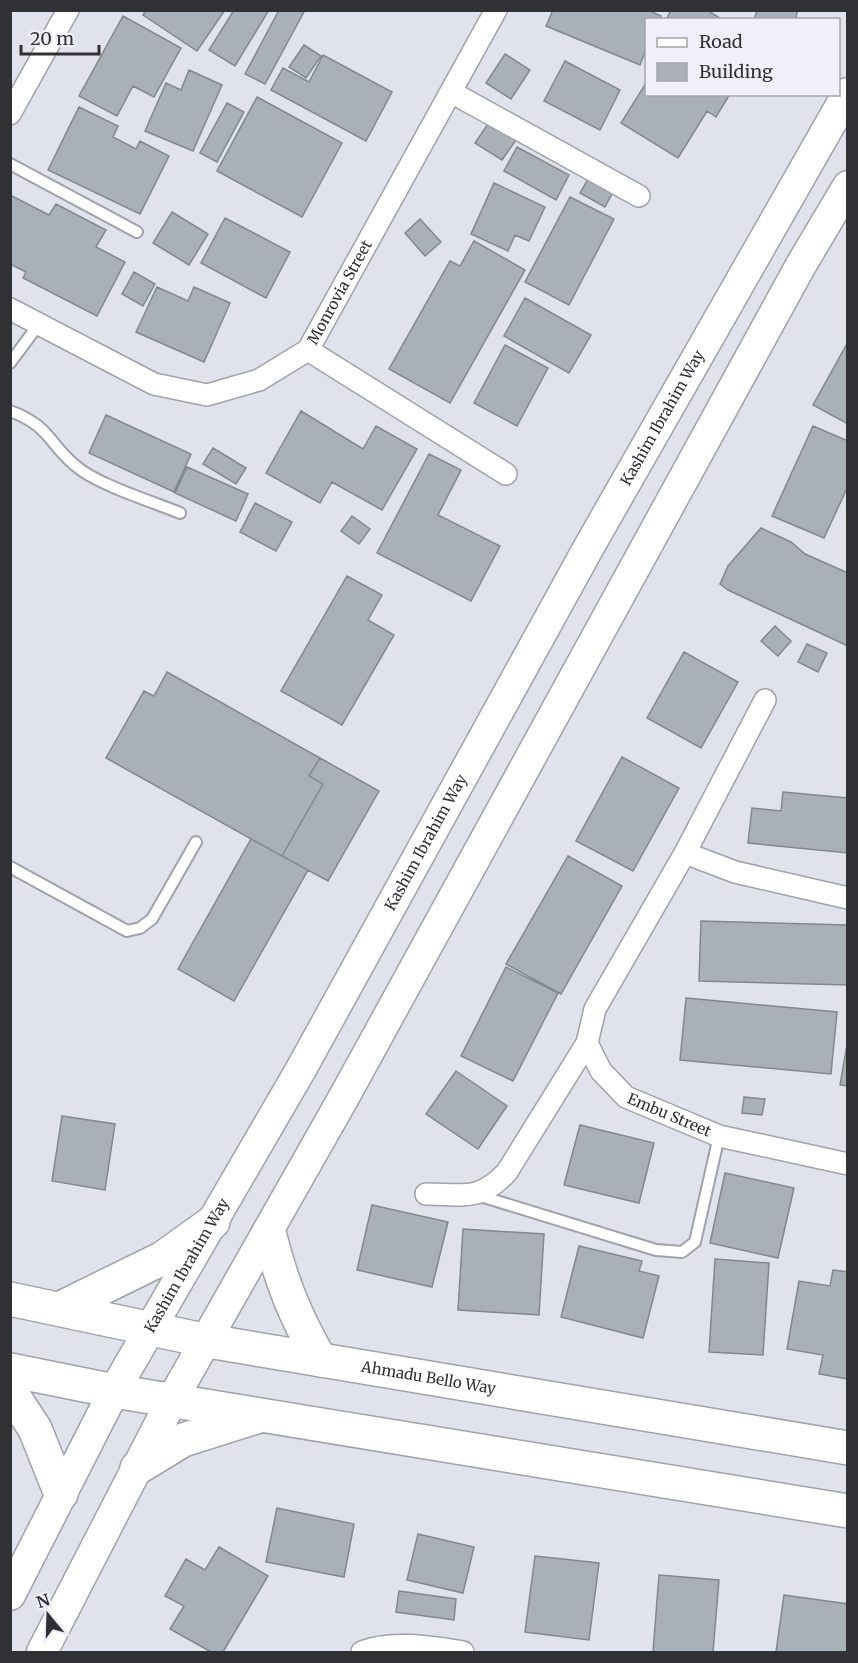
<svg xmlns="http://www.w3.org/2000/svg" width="858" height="1663" font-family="Merriweather,serif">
<rect width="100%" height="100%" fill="#e1e3ec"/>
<path fill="#a9b0b7" stroke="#81888e" stroke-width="1.5" d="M146,10H225L197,51L143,15Z
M234,10H269L235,66L209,50Z
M279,10H305L265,84L245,74Z
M553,10H648L661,16L659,20H646V49L640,65L546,26Z
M671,10H707L723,20H666Z
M757,10H798L795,20H754Z
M123,16L181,48L154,97L133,86L117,116L79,96Z
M304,45L321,56L306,78L289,67Z
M505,54L530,70L511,99L486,83Z
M323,55L392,92L366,141L271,90L283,68L309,82Z
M565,61L620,90L600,130L544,101Z
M189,70L222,85L193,151L145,131L166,83L181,90Z
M646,83V94H730L716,117L707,111L678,158L621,123Z
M257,97L342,143L302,217L217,171Z
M227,103L244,112L217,162L200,153Z
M79,107L118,126L113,137L136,149L140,141L169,156L140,214L48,170Z
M492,118L519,136L502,160L475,143Z
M517,147L569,175L556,200L504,171Z
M588,179L613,192L605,207L580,193Z
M494,183L545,207L529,241L515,235L508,251L471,234Z
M10,195L49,215L56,204L106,230L96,247L125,262L97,316L23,278L26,272L10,264Z
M570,197L614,219L569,305L525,282Z
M172,212L208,234L189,265L153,243Z
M225,218L290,252L266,298L201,263Z
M420,219L441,242L425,256L405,233Z
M474,241L525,270L450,403L389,369L450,261L460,266Z
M134,272L155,284L143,306L122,294Z
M157,287L188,301L194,287L230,303L204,362L136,332Z
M525,298L591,335L569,373L504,336Z
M848,342V424L813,405Z
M505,345L548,368L517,426L474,403Z
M301,411L363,449L376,426L417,449L382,510L332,482L320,503L266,473Z
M106,415L191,454L174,492L89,453Z
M813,426L848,441V486L824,538L772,516Z
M213,448L246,468L236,484L203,464Z
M429,454L461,470L438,515L500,546L471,601L377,553Z
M187,467L248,494L236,521L175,493Z
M255,503L292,522L276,551L240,532Z
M352,516L370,529L359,544L341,531Z
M761,528L791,542L805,554L848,573V646L728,590L720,584L728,566Z
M347,576L382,595L368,620L394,635L342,725L281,691Z
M775,626L791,641L778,656L761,641Z
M807,644L827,653L818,672L798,662Z
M684,652L738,682L701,748L647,718Z
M167,672L320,758L309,776L323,784L282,856L106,758L144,691L154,696Z
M622,757L679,788L633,871L576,841Z
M320,758L379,791L328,881L282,856L323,784L309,776Z
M783,792L848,798V853L748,843L752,808L781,811Z
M251,839L308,870L234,1001L178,969Z
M568,856L622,886L561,994L506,964Z
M701,921L848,925V985L699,981Z
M506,967L558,993L513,1081L461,1056Z
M686,998L837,1012L831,1074L680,1060Z
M848,1039V1086L840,1085Z
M456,1071L507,1106L478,1149L426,1114Z
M744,1097L765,1099L762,1115L742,1113Z
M62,1116L115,1124L105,1190L52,1181Z
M580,1125L654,1143L639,1203L564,1185Z
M725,1173L794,1188L778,1258L710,1243Z
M372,1205L448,1222L432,1287L357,1270Z
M463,1229L544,1234L539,1315L458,1310Z
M579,1246L642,1261L639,1271L659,1276L643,1338L561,1317Z
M715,1259L769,1263L763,1355L709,1352Z
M833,1270L848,1272V1379L819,1374L823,1355L787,1349L799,1281L830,1286Z
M277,1508L354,1524L344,1577L266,1562Z
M418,1534L474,1547L463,1593L407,1580Z
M219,1547L268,1576L223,1652H211L170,1629L184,1606L165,1596L186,1559L205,1570Z
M535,1556L599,1563L589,1640L525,1632Z
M659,1575L719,1580L713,1652H653Z
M399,1591L456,1599L454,1620L396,1612Z
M784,1595L848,1604V1652H776Z"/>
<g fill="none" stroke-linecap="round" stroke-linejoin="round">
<defs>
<path id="service" d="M10,164L137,232
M10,363L39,324
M10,411C52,426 50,448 81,470C103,486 153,502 180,513
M10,867L127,931L140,928L152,919L196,842
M477,1195L656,1250L682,1252L695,1242L719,1136"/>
<g id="minor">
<path d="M451,92L639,196"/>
<path d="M10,114L68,10"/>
<path id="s1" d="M10,309L154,384L207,395L259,380L308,350L496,10"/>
<path d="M308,350L506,474"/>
<path id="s2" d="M765,700L685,853L595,1009L587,1043L601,1071L626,1097L719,1136L848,1164"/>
<path d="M685,853L735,872L848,898"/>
<path d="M426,1194C463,1194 479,1202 507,1172L587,1043"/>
<path d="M362,1652C391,1640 432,1647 463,1652"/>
</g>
<g id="secondary">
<path id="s3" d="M10,1595L114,1391L300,1071L590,545L848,93"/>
<path d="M42,1652L172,1400L344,1097L801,265L848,186"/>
</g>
<g id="primary">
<path d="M269,1232C282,1284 294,1313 320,1360"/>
<path id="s4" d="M10,1299L208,1341L848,1448"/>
<path d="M59,1309L163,1258L213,1222"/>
<path d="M10,1370L114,1391L848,1511"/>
<path d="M10,1391L35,1429L61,1494"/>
<path d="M137,1468L183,1440L256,1417"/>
</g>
</defs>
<use href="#service" stroke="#a0a1aa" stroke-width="14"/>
<use href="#minor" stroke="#a0a1aa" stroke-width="24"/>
<use href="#secondary" stroke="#a0a1aa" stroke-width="33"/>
<use href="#primary" stroke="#a0a1aa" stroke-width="36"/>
<use href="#service" stroke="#fff" stroke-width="10"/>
<use href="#minor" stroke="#fff" stroke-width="21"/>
<use href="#secondary" stroke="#fff" stroke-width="30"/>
<use href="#primary" stroke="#fff" stroke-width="33"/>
</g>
<g text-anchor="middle" stroke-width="4.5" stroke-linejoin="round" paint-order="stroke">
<g font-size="15" fill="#313135" stroke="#eff0f9">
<text dy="5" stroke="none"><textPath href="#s1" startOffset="394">Monrovia Street</textPath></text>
<text dy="5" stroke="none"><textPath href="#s3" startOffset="1346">Kashim Ibrahim Way</textPath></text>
<text dy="5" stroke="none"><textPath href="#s3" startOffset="860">Kashim Ibrahim Way</textPath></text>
<text dy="5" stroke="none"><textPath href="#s2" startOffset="502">Embu Street</textPath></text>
<text dy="5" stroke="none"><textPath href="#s3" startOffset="374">Kashim Ibrahim Way</textPath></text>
<text dy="5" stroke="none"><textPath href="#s4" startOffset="426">Ahmadu Bello Way</textPath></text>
</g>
</g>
<rect width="858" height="1663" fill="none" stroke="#313135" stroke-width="24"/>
<rect x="645" y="18" width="195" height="78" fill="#eff0f9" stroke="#a3a4ab" stroke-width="1.5"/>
<rect x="657" y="38" width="30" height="9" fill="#ffffff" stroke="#a3a4ab" stroke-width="1.5"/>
<text x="699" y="48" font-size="18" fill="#313135">Road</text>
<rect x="657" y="63" width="30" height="18" fill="#a9b0b7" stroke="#a3a4ab" stroke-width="1.5"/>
<text x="699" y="78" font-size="18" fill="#313135">Building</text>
<g transform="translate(48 1615) rotate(341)" stroke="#eff0f9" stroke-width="4.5" paint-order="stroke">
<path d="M0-4.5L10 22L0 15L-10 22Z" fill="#313135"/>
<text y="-9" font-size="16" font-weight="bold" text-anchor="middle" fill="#313135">N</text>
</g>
<path d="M21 45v9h78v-9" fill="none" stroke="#313135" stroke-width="3"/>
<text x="30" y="45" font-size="18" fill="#313135" stroke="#eff0f9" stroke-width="4.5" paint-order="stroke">20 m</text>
</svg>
